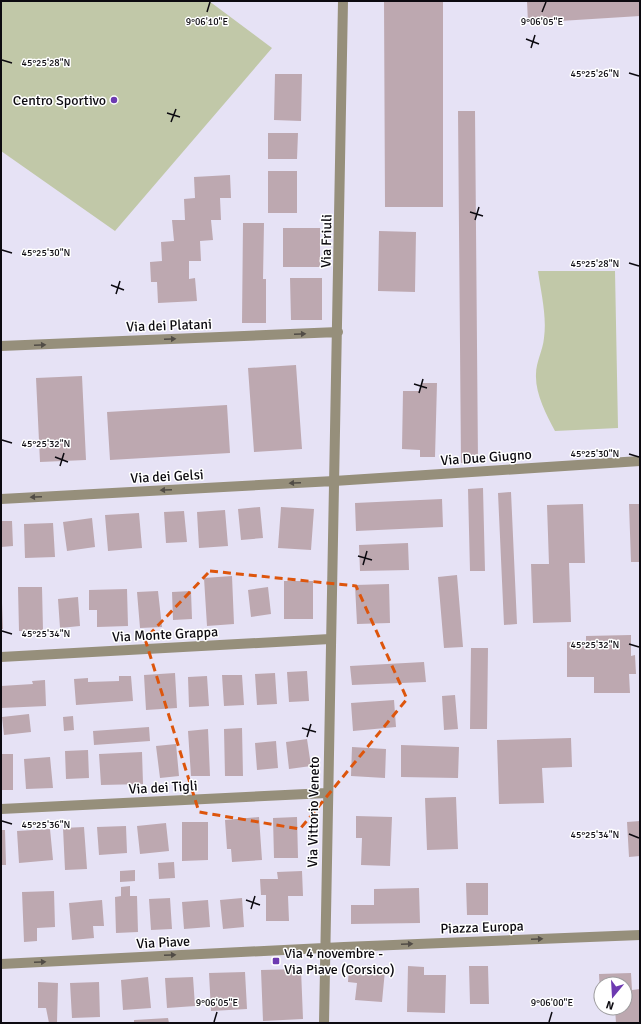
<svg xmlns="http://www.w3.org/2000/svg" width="641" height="1024" font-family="Signika,sans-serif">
<rect width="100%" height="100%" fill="#e6e2f5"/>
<path fill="#c1c8a8" d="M1,1H209L272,48L115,231L1,151Z
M538,271H615L618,428L555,431C546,414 535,393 536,374C536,362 543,350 544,338C547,316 541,293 538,271Z"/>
<path fill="#bda8b0" d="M384,1H443V207H385Z
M527,1H640V16L528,23Z
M275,74H302L301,121L274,120Z
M458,111H475L478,463H461Z
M268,133H298L297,159H268Z
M268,171H297V213H268Z
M230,175L231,198H220L221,220H211L213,240L200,241L201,261H189V279L195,278L197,301L158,303L157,282H151L150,262L162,261L161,242L174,241L172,220H185L184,199L195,198L194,177Z
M243,223H264L263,279H266V323H242Z
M283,228H320V267H283Z
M379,231L416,232L415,292L378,291Z
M290,278H322V320H291Z
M296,365L302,449L254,452L248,368Z
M82,376L86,460L40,462L36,378Z
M421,383H437L435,457H420V450L402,449L403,391H420Z
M227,405L230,453L110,460L107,412Z
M483,488L485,571H470L468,489Z
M511,492L517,624L504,625L498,493Z
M442,499L443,527L356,531L355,503Z
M583,504L585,563H569L571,622L533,623L531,564H549L547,505Z
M629,504H640V562H631Z
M260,507L263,538L241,540L238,509Z
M281,507L314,509L311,550L278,548Z
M225,510L228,546L199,548L197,512Z
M184,511L187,542L166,543L164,512Z
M139,513L142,548L108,551L105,515Z
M92,518L95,547L67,551L63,522Z
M1,521H12L13,546L1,547Z
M53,523L55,557L25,558L24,524Z
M408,543L409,570L360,571L359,545Z
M457,575L463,647L444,648L438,577Z
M232,576L234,624L207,626L204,578Z
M284,581H313V619H284Z
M389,584L390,623L357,624L355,585Z
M18,587H42L43,631H19Z
M268,587L271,614L251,617L248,590Z
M127,589L128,626L97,627V610H89V590Z
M158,591L162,627L140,628L137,592Z
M191,591L192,619L173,620L172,592Z
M78,597L80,626L60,628L58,599Z
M1,603H2L3,629H1Z
M631,635V656L635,655L636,674H629L630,693H594V677H567V642H586V636Z
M471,648H488L487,729H470Z
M424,662L426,682L352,685L350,666Z
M307,671L309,701L289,702L287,672Z
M175,673L177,708L146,710L144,675Z
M275,673L277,704L257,705L255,674Z
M222,675H242L244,705L224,706Z
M119,676H131L133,701L76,705L74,679L88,678V682L119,681Z
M207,676L209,706L189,707L188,677Z
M45,680L46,706L1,708V686L33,684L32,681Z
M455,695L458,729L444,730L442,696Z
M394,700L396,727L353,731L351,703Z
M29,714L31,732L4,735L2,717Z
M73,716L74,730L64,731L63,717Z
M149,727L150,741L94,745L93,731Z
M242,728L243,776H225L224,729Z
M208,729L210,776H191L188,731Z
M571,738L572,767L542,768L544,803L499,804L497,740Z
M307,739L311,766L289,769L286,742Z
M276,741L278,768L257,770L255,743Z
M176,744L179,776L160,778L156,746Z
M401,745L459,747L458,778L401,777Z
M352,747L386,749L385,778L351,776Z
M88,750L89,778L66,779L65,751Z
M142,752L143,784L101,785L99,754Z
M1,754H13V790H1Z
M50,757L53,788L26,789L24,759Z
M456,797L458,849L427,850L425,798Z
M356,816L392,817L390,866L361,865L362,838H356Z
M259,817L262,860L232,862L231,849H227L225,820Z
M297,817L298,858H274L273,818Z
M640,821V856L629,857L627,822Z
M182,822H208V860L182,861Z
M166,823L169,851L140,854L137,826Z
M126,826L127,853L99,855L97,827Z
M84,827L87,869L65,870L63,828Z
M50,829L53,860L19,863L17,831Z
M1,830H5L6,865H1Z
M174,862L175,878L159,879L158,863Z
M135,870V881L120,882V871Z
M302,871L303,896H288L289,921H266V895H261L260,879H278L277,872Z
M466,883H488V915H467Z
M130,886V896H137L138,932L116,933L115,897L121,896V887Z
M419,888L420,923L351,924V905H374V889Z
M54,891L55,927L37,928V941L24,942L22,892Z
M170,898L172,929L151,930L149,899Z
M242,898L244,927L223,929L220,900Z
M102,900L104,926H93L94,938L72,940L69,903Z
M208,900L210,927L184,929L182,902Z
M408,966L424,967V975H446L445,1013L407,1012Z
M469,966H488L489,1004H470Z
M349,967L385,970L382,1002L355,1000L357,983L348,982Z
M301,969L303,1019L263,1021L261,970Z
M245,972L247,1009L211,1011L209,973Z
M631,973L632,990L640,989V1023H616L615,1008H625V984H601L600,993L599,974Z
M148,977L151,1008L123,1010L121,980Z
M193,977L195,1006L167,1008L165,978Z
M38,982L58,983L57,1023H49L46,1008H38Z
M99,982L100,1017L72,1018L70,983Z
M168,1018L169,1023H134V1020Z"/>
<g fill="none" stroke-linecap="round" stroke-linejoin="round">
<path stroke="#968f7b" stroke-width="10" d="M1,346L338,332
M1,499L334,481L640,461
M1,657L330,639
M1,809L327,793
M1,964L344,947L640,935
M324,1023L343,1"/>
</g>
<defs><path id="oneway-solid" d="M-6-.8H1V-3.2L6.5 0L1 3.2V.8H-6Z"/></defs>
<g fill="#514c46">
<use href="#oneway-solid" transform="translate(300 334) rotate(-2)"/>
<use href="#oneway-solid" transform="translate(170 339) rotate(-2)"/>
<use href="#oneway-solid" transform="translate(40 345) rotate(-2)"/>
<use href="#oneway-solid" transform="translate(295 483) rotate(177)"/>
<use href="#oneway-solid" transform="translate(166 490) rotate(177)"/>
<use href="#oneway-solid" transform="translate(36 497) rotate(177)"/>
<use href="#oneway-solid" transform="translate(537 939) rotate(-2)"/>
<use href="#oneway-solid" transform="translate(407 944) rotate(-2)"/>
<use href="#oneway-solid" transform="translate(170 955) rotate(-3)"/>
<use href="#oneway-solid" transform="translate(40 962) rotate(-3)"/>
</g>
<path fill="none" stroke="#dd550c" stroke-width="3" stroke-dasharray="8 5" stroke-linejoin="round" d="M210,571L356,586L407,699L300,829L199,812L145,639Z"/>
<path fill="none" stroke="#0c0a10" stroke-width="1.5" d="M207,12L210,2M542,12L546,2M526,39L539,44M531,48L535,35M2,60L12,63M629,73L639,76M167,113L180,117M171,122L176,109M470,212L483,216M475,220L479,207M2,250L12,253M629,263L639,266M111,285L124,290M116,294L120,281M414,384L427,388M419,393L423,379M2,440L12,443M629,454L639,457M55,457L68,462M60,466L64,453M358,556L372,560M363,565L367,551M2,631L12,634M629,644L639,647M302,728L316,732M307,737L311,724M2,821L12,824M629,834L639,838M246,900L260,905M251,909L255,896M214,1022L217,1012M549,1022L552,1012"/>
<g fill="#6d3ab1" stroke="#fff" stroke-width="1.5">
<circle cx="114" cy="100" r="4"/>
<rect x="272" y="957" width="8" height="8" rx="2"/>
</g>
<g text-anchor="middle" stroke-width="3" stroke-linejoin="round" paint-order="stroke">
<g font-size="14" fill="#0c0a10" stroke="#fff" text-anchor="end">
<text x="106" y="105">Centro Sportivo</text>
<text x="284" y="958" text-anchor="start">Via 4 novembre -<tspan x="284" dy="16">Via Piave (Corsico)</tspan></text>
</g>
<g font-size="14" fill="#0c0a10" stroke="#fff">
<text transform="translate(326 241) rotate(-89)" y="5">Via Friuli</text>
<text transform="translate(169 325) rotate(-2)" y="5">Via dei Platani</text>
<text transform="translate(486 457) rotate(-4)" y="5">Via Due Giugno</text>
<text transform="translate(167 476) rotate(-3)" y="5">Via dei Gelsi</text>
<text transform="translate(165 634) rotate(-3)" y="5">Via Monte Grappa</text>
<text transform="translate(163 787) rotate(-3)" y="5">Via dei Tigli</text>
<text transform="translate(313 812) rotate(-89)" y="5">Via Vittorio Veneto</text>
<text transform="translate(482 927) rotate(-2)" y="5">Piazza Europa</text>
<text transform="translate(163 942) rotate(-3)" y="5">Via Piave</text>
</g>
</g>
<g font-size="10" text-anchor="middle" fill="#0c0a10" stroke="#fff" stroke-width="3" stroke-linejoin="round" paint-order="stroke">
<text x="207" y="25">9°06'10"E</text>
<text x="542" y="25">9°06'05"E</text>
<text x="46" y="66">45°25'28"N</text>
<text x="595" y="77">45°25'26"N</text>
<text x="46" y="256">45°25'30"N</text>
<text x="595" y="267">45°25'28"N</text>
<text x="46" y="447">45°25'32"N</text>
<text x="595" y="457">45°25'30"N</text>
<text x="46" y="637">45°25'34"N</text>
<text x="595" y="648">45°25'32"N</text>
<text x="46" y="828">45°25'36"N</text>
<text x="595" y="838">45°25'34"N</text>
<text x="217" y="1006">9°06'05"E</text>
<text x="552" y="1006">9°06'00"E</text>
</g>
<rect width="641" height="1024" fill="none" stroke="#0c0a10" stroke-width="4"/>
<g transform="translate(613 996) rotate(198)"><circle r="19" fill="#ffffff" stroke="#9e9d9f"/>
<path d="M0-3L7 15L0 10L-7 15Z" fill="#6d3ab1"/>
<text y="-6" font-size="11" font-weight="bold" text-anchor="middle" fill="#0c0a10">N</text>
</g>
</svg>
